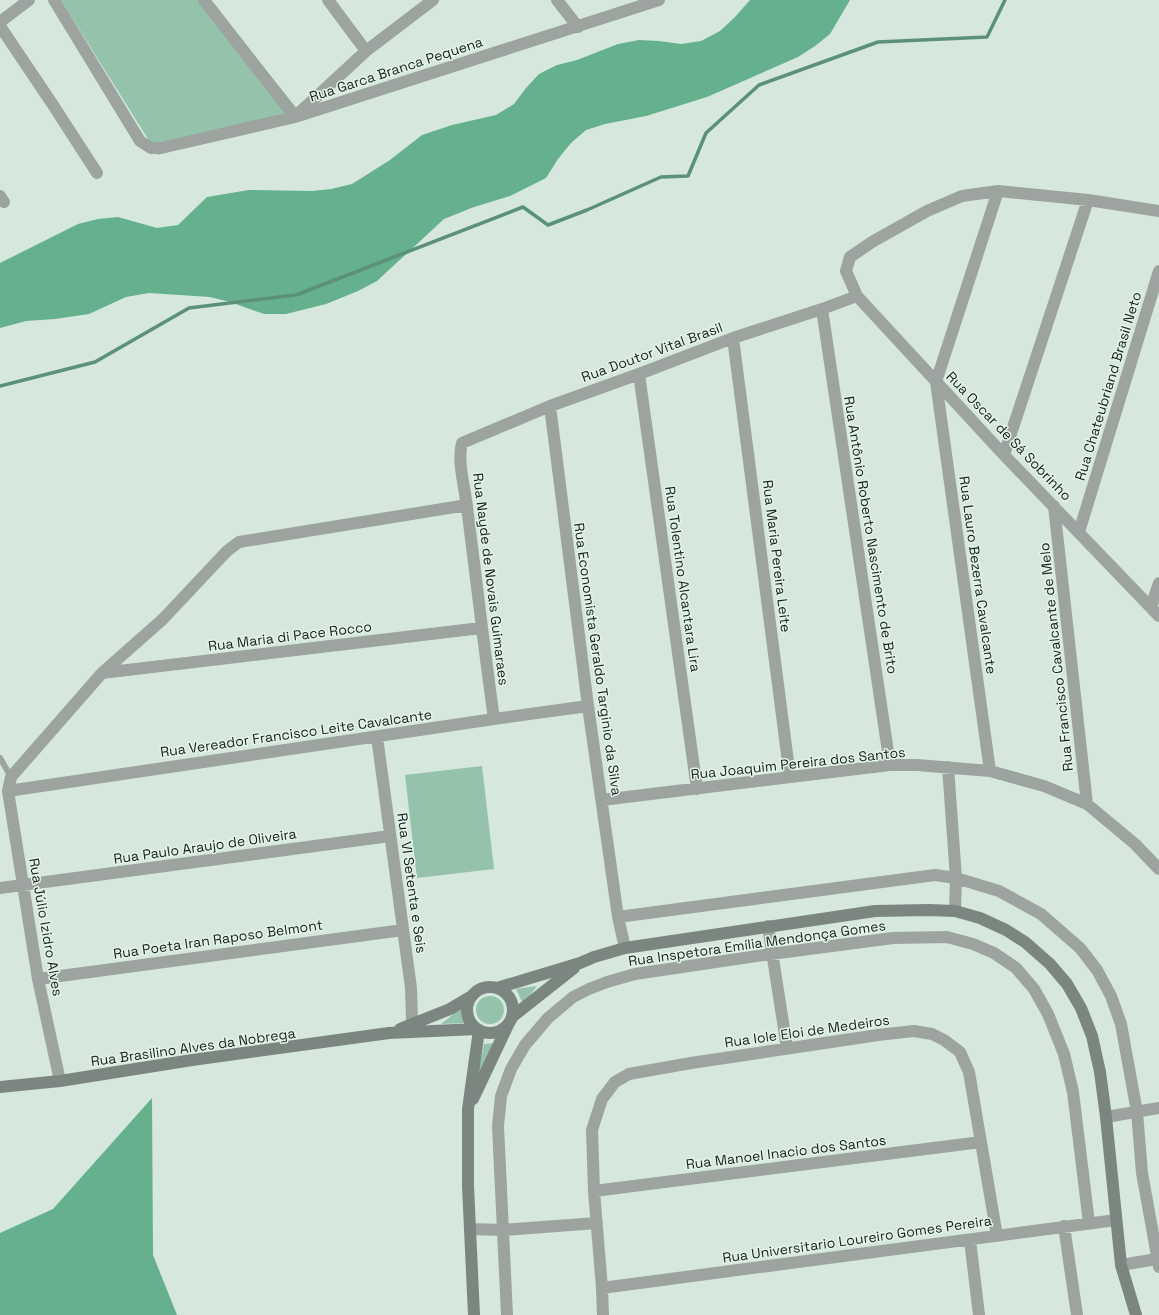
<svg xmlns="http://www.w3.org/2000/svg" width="1159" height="1315" font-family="'Space Grotesk',sans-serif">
<rect width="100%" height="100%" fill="#d6e7de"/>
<path fill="#95c2ab" d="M61,0H210L298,110L158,155Z
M482,766L494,869L417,878L405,775Z
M537,986L523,1004L516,989Z
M476 1010a14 14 0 1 1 28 0a14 14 0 1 1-28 0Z
M461,1008L465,1023L441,1024Z
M497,1043L478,1075L484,1044Z"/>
<path fill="#65b08d" d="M750,0H850L830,34L815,46L798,57L707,97L646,116L605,124L586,130L571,143L558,159L546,178L510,196L474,207L444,219L377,281L358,291L326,304L286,314H264L230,302L210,297L149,293L126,297L89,314L55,319L26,321L0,328V263L78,224L98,219L118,217L157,228L178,225L207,197L249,190L312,191L331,189L352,184L390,160L422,135L452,125L496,115L514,104L526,88L539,74L557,65L577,60L618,44L639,40L659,41L681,44L701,41L720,31L735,17Z
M152,1098L153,1255L177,1315H0V1233L53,1209Z"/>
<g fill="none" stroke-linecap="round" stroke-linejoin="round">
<path stroke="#5b9177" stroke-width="3.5" d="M0,386L95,362L189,308L296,295L523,207L548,225L587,210L661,177L688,176L706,133L759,85L878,42L987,37L1005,0"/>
<path stroke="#9da4a0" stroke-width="6" d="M0,758L11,777"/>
<path stroke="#9da4a0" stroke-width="12" d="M54,0L140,141L151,148H161L295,117L659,0
M204,0L295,117
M328,0L366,51
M557,0L578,27
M0,22L29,0
M0,26L53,105L97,173
M299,113L366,51L433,0
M0,196L4,202
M1159,211L1088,200L998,191L962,196L927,211L872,242L850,257L846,271L857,296L1004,455L1159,616
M822,309L890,765
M733,338L790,777
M639,374L697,789
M550,406L588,706L618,917
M1004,455L1088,200
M1054,506L1087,804
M1079,532L1159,271
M1151,607L1159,583
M102,673L481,628
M494,719C484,648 476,577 467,507C465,489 457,460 462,443L550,406L639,374L733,338L822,309L857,296
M377,737L411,988L412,1020L407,1032
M948,767L956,878L955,911
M990,771L936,382L998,191
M8,791L494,719L588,706
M602,800L890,765H917L990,771L1044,786L1087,804L1135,844L1159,869
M0,888L390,836
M768,926L787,1048
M625,948L618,917L935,875L956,878L999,891L1041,914L1080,948L1097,970L1111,996L1121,1024L1137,1112L1142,1173L1159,1267
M38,979L403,930
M60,1081L38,979L8,791L11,777L102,673L163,619L227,551L239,542L467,505
M1106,1117L1159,1108
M594,1191L981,1142
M1064,1226L1077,1315
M470,1229L503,1230L597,1223
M970,1240L979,1315
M1121,1265L1157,1259
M602,1288L1116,1220
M507,1315L498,1126L501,1096L511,1069L525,1045L548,1018L573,997L589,989L607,982L635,974L771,954L893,938L947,937L973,944L994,953L1016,968L1034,989L1048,1014L1064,1054L1073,1092L1089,1223
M603,1315L602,1288L594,1191L592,1130L602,1099L615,1082L629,1074L691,1063L878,1035L914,1031L932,1034L944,1040L960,1052L969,1072L997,1236"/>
<path stroke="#7c8681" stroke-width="12" d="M467 1010a23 23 0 1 1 46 0a23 23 0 1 1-46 0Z
M497,988L580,963L594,957L625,948L875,911L929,910L955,911L980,918L1006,930L1025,942L1050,964L1067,984L1081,1008L1092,1036L1100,1072L1106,1117L1121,1265L1136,1315
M512,1017L574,968
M400,1029L450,1009L472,996
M0,1087L60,1081L192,1060L389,1033L477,1029
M473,1099L508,1025
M474,1315L468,1186V1109L479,1030"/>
</g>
<g text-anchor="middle" stroke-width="3" stroke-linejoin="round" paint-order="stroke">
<g font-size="14" fill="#191f1c" stroke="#e3f4eb">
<text transform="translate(396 69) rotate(-18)" y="5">Rua Garca Branca Pequena</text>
<text transform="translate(652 352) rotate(-20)" y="5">Rua Doutor Vital Brasil</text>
<text transform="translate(1108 386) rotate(-73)" y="5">Rua Chateubriand Brasil Neto</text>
<text transform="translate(1009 436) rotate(46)" y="5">Rua Oscar de Sá Sobrinho</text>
<text transform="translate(871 535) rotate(81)" y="5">Rua Antônio Roberto Nascimento de Brito</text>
<text transform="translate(777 556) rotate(83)" y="5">Rua Maria Pereira Leite</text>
<text transform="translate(978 575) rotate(82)" y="5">Rua Lauro Bezerra Cavalcante</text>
<text transform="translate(491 579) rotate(83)" y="5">Rua Nayde de Novais Guimaraes</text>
<text transform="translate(683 579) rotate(82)" y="5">Rua Tolentino Alcantara Lira</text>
<text transform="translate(290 636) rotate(-7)" y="5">Rua Maria di Pace Rocco</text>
<text transform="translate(1056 657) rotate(-96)" y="5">Rua Francisco Cavalcante de Melo</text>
<text transform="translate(598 659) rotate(82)" y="5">Rua Economista Geraldo Targinio da Silva</text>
<text transform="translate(296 733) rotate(-8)" y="5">Rua Vereador Francisco Leite Cavalcante</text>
<text transform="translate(798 763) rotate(-6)" y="5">Rua Joaquim Pereira dos Santos</text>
<text transform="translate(205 846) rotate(-8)" y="5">Rua Paulo Araujo de Oliveira</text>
<text transform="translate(412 883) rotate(82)" y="5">Rua VI Setenta e Seis</text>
<text transform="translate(46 927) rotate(80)" y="5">Rua Júlio Izidro Alves</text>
<text transform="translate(218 939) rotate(-8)" y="5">Rua Poeta Iran Raposo Belmont</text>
<text transform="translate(757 943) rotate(-8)" y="5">Rua Inspetora Emília Mendonça Gomes</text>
<text transform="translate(807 1031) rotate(-8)" y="5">Rua Iole Eloi de Medeiros</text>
<text transform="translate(193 1047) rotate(-8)" y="5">Rua Brasilino Alves da Nobrega</text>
<text transform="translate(786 1152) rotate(-7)" y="5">Rua Manoel Inacio dos Santos</text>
<text transform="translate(857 1239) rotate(-8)" y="5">Rua Universitario Loureiro Gomes Pereira</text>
</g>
</g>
</svg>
